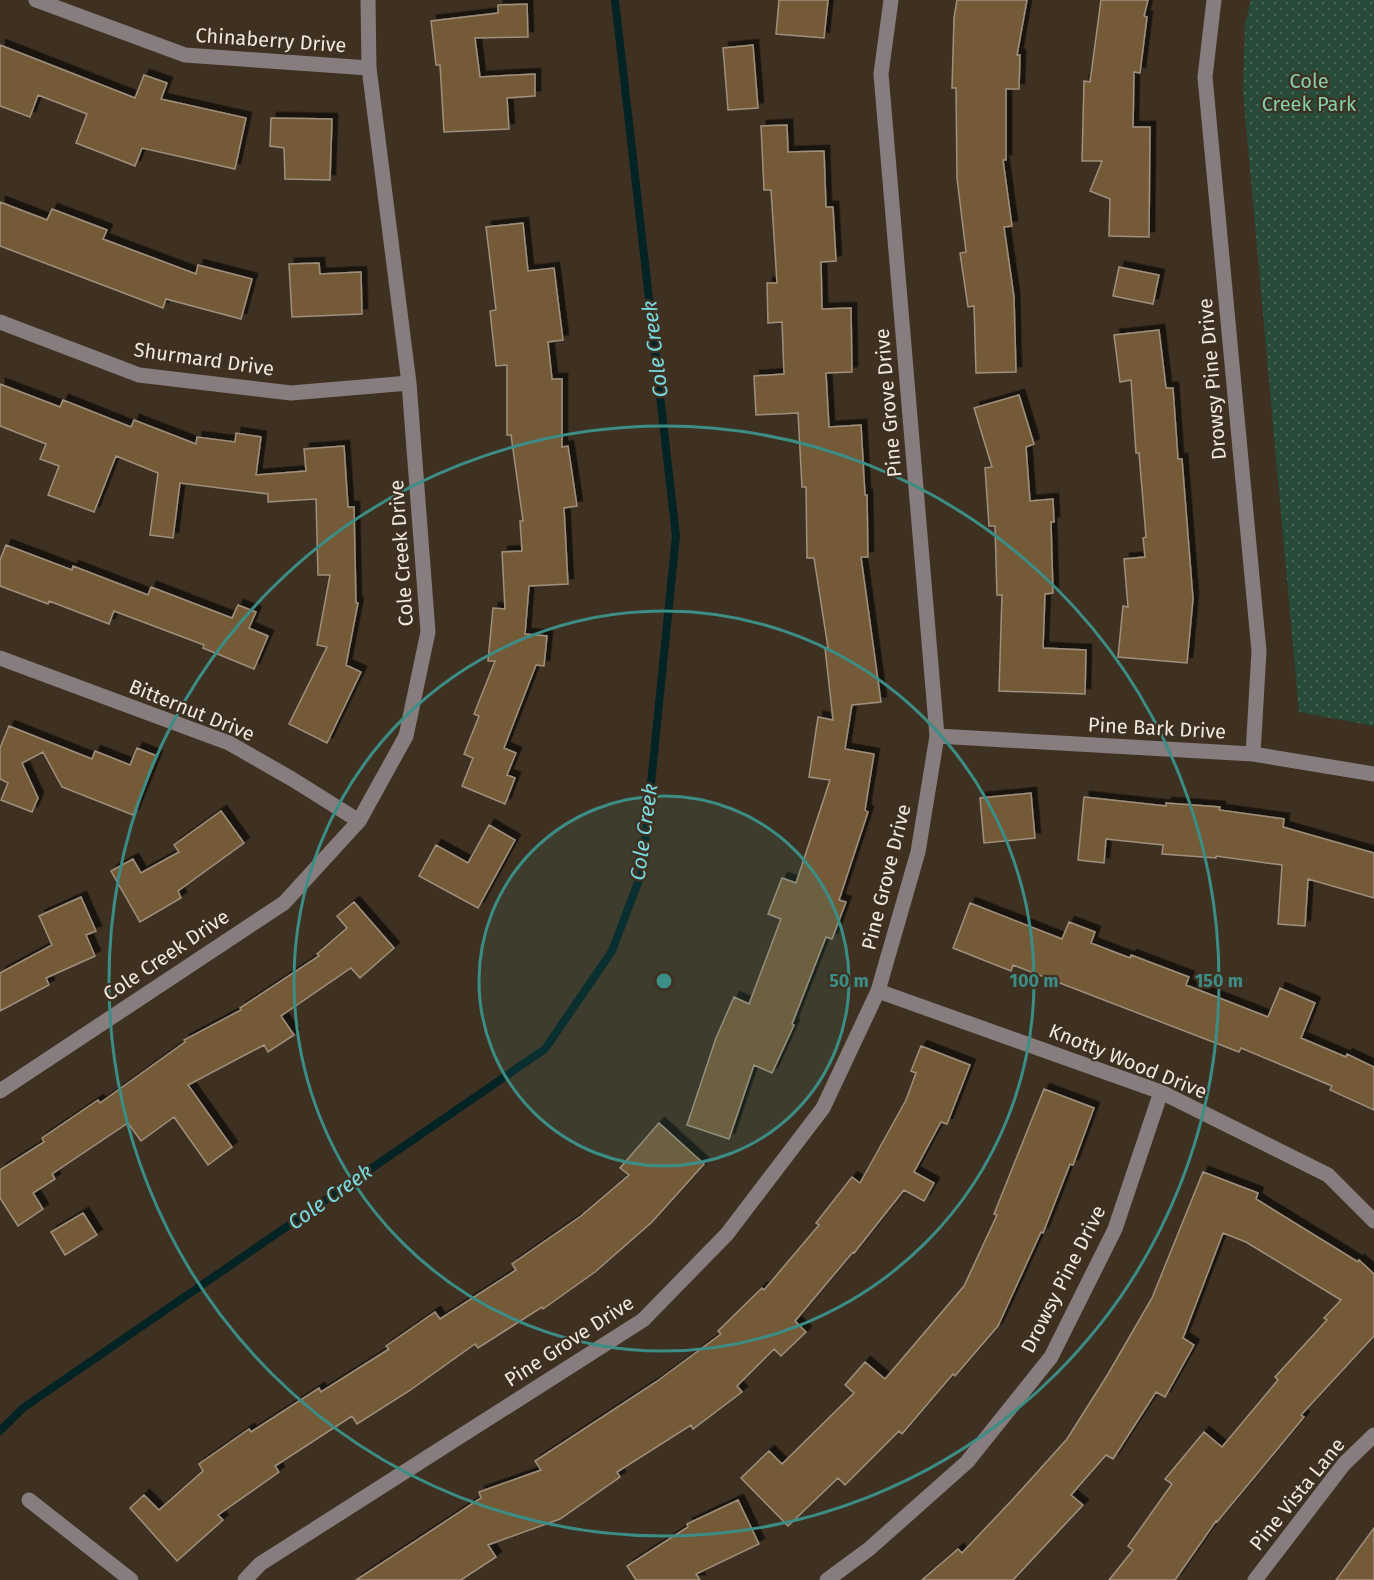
<svg xmlns="http://www.w3.org/2000/svg" width="1374" height="1580" font-family="'Fira Sans',sans-serif">
<defs>
<pattern id="park-dots" width="8" height="8" patternUnits="userSpaceOnUse" patternTransform="scale(1.5)"><rect width="8" height="8" fill="#274a39"/><path d="M2 2h.1M6 6h.1" fill="none" stroke="#476455" stroke-width="1.8" stroke-linecap="round"/></pattern>
<filter id="shadow"><feDropShadow dx="5.5" dy="-5.5" stdDeviation="0" flood-color="#0009"/></filter>
</defs>
<rect width="100%" height="100%" fill="#3e3122"/>
<path fill="url(#park-dots)" d="M1251,0H1374V726L1299,712L1243,92L1245,25Z"/>
<g fill="none" stroke-linecap="round" stroke-linejoin="round">
<path stroke="#032325" stroke-width="8" d="M0,1431L23,1408L545,1049L612,951L642,872L676,536L615,0"/>
</g>
<path fill="#755a37" stroke="#9f907e" stroke-width="1.5" filter="url(#shadow)" d="M779,0H828L824,38L776,34Z
M957,0H1027L1017,55H1020L1019,89H1006V160H1003L1012,226L1004,227L1014,297L1016,372L976,373L974,306L968,307L960,253L966,252L957,178L956,88H952L954,18Z
M1101,0H1148L1144,16L1147,17L1140,73L1134,72L1133,127H1150L1149,237L1109,236L1110,199L1090,191L1102,161H1082L1084,81L1090,82Z
M527,4L528,37L475,38L480,77L535,74V96L507,98L509,129L444,132L440,65H436L431,21L498,13V5Z
M0,45L135,98L144,75L167,83L161,99L246,118L235,169L142,148L135,166L76,143L87,114L38,95L30,117L0,106Z
M753,45L758,108L728,110L723,48Z
M271,118L332,119L330,180L285,179L284,148L270,146Z
M787,125L788,152L824,151L826,207H833L836,261L821,262L822,309L851,308L852,372L826,373L829,427L861,425L865,495H867L868,557H861L881,702L852,705L845,749L874,754L865,810L868,812L839,900L846,902L832,939L826,937L792,1024L794,1025L772,1073L754,1065L729,1139L687,1125L716,1038L734,997L749,1004L781,919L768,914L782,878L796,883L830,780L809,777L818,717L833,720L825,648H828L814,558H807L806,487H802L798,413L756,415L754,376L784,374L782,322L768,323L767,283H777L771,190H764L761,126Z
M0,202L47,220L52,209L107,230L103,239L196,274L198,265L252,279L241,319L166,299L163,308L0,246Z
M523,223L528,271L554,268L563,340L548,342L552,379H562V447L568,446L577,506L564,508L568,584L529,586L525,634L547,636L544,666L536,665L504,748L516,753L507,775L515,778L505,804L462,786L473,758L464,754L479,716L474,714L495,661H488L493,608L505,609L502,552L522,551L520,521H523L511,435H507V365L496,366L490,311L496,310L486,227Z
M319,263L320,274L361,272L362,314L292,317L289,264Z
M1119,267L1159,275L1153,304L1113,296Z
M1159,330L1166,388H1173L1178,459H1182L1193,599L1187,663L1118,657L1123,606L1128,607L1124,559L1145,557L1143,538L1146,537L1139,453H1136L1131,380L1120,382L1114,335Z
M0,384L60,407L63,400L131,427L134,420L196,444L197,437L235,442L236,433L261,437L256,475L306,471L304,449L344,446L348,507H354L356,603H358L346,665L361,672L327,743L289,724L327,647L317,645L330,575H318L316,499L268,502V494L180,483L173,538L150,535L158,473L116,456L94,512L48,495L59,466L40,459L46,444L0,426Z
M1019,395L1034,444L1026,447L1030,501L1053,499L1054,522H1051L1053,593L1045,594L1043,648L1086,650L1085,694L999,691L1002,595H997L995,526H989L985,468L992,467L974,408Z
M6,545L72,570L73,566L148,595L151,587L232,618L238,605L256,612L249,628L268,636L254,669L203,648L204,645L114,611L109,624L49,601L48,604L0,586V560Z
M9,726L92,759L95,751L130,765L137,748L157,756L133,815L62,787L43,752L22,763L38,798L32,812L1,800L8,783L0,779V748Z
M1031,793L1035,838L984,843L980,798Z
M1084,797L1166,806V803L1220,807L1219,810L1284,819L1283,827L1374,853V898L1308,879L1305,926L1278,924L1282,865L1216,856V858L1162,854L1163,845L1106,839L1104,863L1078,860Z
M221,811L244,843L178,891L181,898L140,922L111,871L133,859L141,873L179,852L174,845Z
M489,825L515,840L478,908L419,876L436,845L468,863Z
M81,897L96,931L86,935L95,956L46,978L49,985L0,1011V973L52,945L39,916Z
M354,902L394,948L360,978L351,968L281,1016L294,1035L268,1052L264,1045L188,1085L232,1147L208,1165L174,1117L141,1141L128,1123L52,1174L55,1179L33,1193L43,1209L18,1226L0,1198V1170L44,1142L42,1138L98,1100L100,1103L185,1042L184,1040L241,1010L240,1008L319,956L317,954L347,928L337,916Z
M970,903L1062,939L1069,922L1095,932L1091,943L1130,958L1131,955L1189,977L1186,985L1268,1017L1280,988L1315,1003L1301,1038L1346,1057L1347,1054L1374,1067V1110L1330,1090L1332,1086L1241,1048L1239,1052L1013,965L1011,971L953,948Z
M921,1046L970,1065L947,1124L941,1122L914,1172L934,1183L924,1201L904,1190L854,1253L853,1252L795,1321L806,1332L781,1356L774,1349L737,1386L742,1392L693,1429L691,1425L617,1472L620,1477L560,1519L488,1545L496,1557L461,1580H356L481,1498L479,1492L541,1470L535,1461L656,1382L721,1334L718,1331L762,1288L764,1290L819,1225L816,1223L852,1177L860,1183L906,1100L916,1073L911,1071Z
M1044,1089L1094,1108L1073,1165L1070,1164L1043,1233L1041,1232L998,1326L955,1376L953,1374L902,1434L899,1431L845,1485L838,1478L788,1526L741,1478L769,1451L782,1464L854,1393L845,1385L865,1362L885,1379L964,1286L997,1215L994,1214Z
M659,1123L704,1164L652,1222L595,1272L543,1309L542,1307L478,1348L475,1344L409,1391L357,1424L352,1416L275,1466L279,1472L218,1515L223,1520L177,1561L130,1508L144,1495L159,1510L203,1471L199,1464L249,1429L251,1432L319,1388L321,1392L389,1349L386,1346L435,1312L440,1319L516,1270L512,1264L581,1216L629,1175L620,1168Z
M1203,1172L1258,1193L1256,1199L1358,1262L1359,1260L1374,1274V1336L1301,1415L1304,1417L1217,1522L1216,1521L1175,1580H1109L1133,1550L1128,1546L1172,1484L1165,1479L1204,1432L1222,1447L1278,1380L1275,1377L1327,1320L1324,1318L1341,1300L1246,1242L1223,1233L1183,1338L1194,1345L1165,1397L1156,1392L1113,1459L1106,1455L1071,1495L1083,1505L1013,1580H922L958,1549L962,1553L1014,1498L1067,1439L1108,1374L1152,1298Z
M83,1213L97,1235L65,1255L51,1232Z
M738,1500L759,1544L696,1574L700,1580H636L627,1566L688,1527L687,1524Z
M1374,1528V1580H1336Z"/>
<g fill="none" stroke-linecap="round" stroke-linejoin="round">
<path stroke="#887d7e" stroke-width="15" d="M36,0L185,55L369,68
M1214,0L1205,77L1259,651L1253,754
M0,322L139,375L291,393L409,383
M0,658L229,743L292,779L359,821
M937,736L1253,754L1374,774
M878,991L1161,1092L1328,1175L1374,1221
M0,1091L284,903L359,821L406,736L428,632L409,383L369,68L368,0
M29,1500L131,1580
M245,1580L260,1564L643,1320L727,1234L823,1108L878,991L918,852L937,736L881,74L891,0
M827,1580L869,1549L967,1462L1051,1357L1115,1229L1161,1092
M1255,1580L1344,1464L1374,1435"/>
</g>
<circle cx="664" cy="981" r="185" fill="#3c8d85" fill-opacity=".12"/>
<g fill="none" stroke="#3c8d85" stroke-width="3">
<circle cx="664" cy="981" r="185"/>
<circle cx="664" cy="981" r="370"/>
<circle cx="664" cy="981" r="555"/>
</g>
<g text-anchor="middle" stroke-width="4.5" stroke-linejoin="round" paint-order="stroke">
<g font-size="20" fill="#f1e8df" stroke="#3e3122">
<text transform="translate(271 40) rotate(4)" y="7">Chinaberry Drive</text>
<text transform="translate(204 359) rotate(8)" y="7">Shurmard Drive</text>
<text transform="translate(1212 379) rotate(-95)" y="7">Drowsy Pine Drive</text>
<text transform="translate(888 403) rotate(-95)" y="7">Pine Grove Drive</text>
<text transform="translate(401 553) rotate(-94)" y="7">Cole Creek Drive</text>
<text transform="translate(192 710) rotate(22)" y="7">Bitternut Drive</text>
<text transform="translate(1157 728) rotate(3)" y="7">Pine Bark Drive</text>
<text transform="translate(886 877) rotate(-76)" y="7">Pine Grove Drive</text>
<text transform="translate(166 955) rotate(-34)" y="7">Cole Creek Drive</text>
<text transform="translate(1128 1061) rotate(22)" y="7">Knotty Wood Drive</text>
<text transform="translate(1063 1279) rotate(-63)" y="7">Drowsy Pine Drive</text>
<text transform="translate(569 1341) rotate(-33)" y="7">Pine Grove Drive</text>
<text transform="translate(1297 1494) rotate(-51)" y="7">Pine Vista Lane</text>
</g>
<g font-size="20" fill="#86d1ad" stroke="#3e3122">
<text x="1309" y="88">Cole<tspan x="1309" dy="23">Creek Park</tspan></text>
</g>
<g font-size="21" font-style="italic" fill="#79d9e0" stroke="#3e3122">
<text transform="translate(655 349) rotate(-97)" y="7">Cole Creek</text>
<text transform="translate(644 832) rotate(-82)" y="7">Cole Creek</text>
<text transform="translate(330 1197) rotate(-35)" y="7">Cole Creek</text>
</g>
</g>
<circle cx="664" cy="981" r="9" fill="#3c8d85" stroke="#3e3122" stroke-width="3"/>
<g font-size="18" text-anchor="middle" font-weight="bold" fill="#3c8d85" stroke="#3e3122" stroke-width="4.5" stroke-linejoin="round" paint-order="stroke">
<text x="849" y="987">50 m</text>
<text x="1034" y="987">100 m</text>
<text x="1219" y="987">150 m</text>
</g>
</svg>
